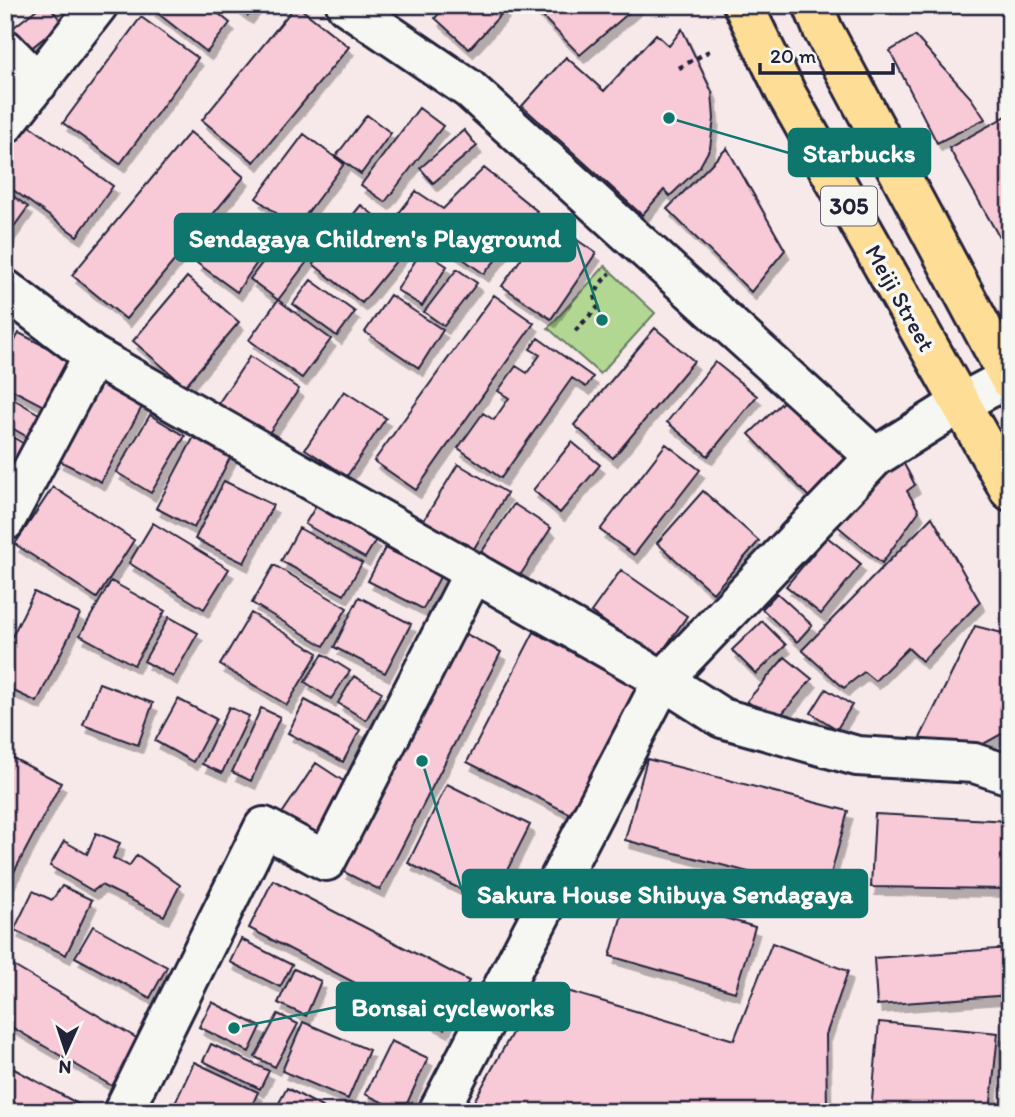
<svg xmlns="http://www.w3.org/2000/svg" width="1015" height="1117" font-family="Itim,sans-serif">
<defs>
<filter id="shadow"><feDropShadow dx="4.5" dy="8" stdDeviation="0" flood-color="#0004"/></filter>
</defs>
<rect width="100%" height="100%" fill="#f7e8ea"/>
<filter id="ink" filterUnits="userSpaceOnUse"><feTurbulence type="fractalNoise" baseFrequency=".0143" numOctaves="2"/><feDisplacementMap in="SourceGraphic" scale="14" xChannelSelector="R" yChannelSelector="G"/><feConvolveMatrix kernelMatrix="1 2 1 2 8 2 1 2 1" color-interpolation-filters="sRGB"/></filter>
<g filter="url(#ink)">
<path fill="#b2d792" stroke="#6a7c66" stroke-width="2" d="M605,266L655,313L600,374L548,328Z"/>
<path fill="#f8c9d6" stroke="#22223b" stroke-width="2" filter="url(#shadow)" d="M42,5H48L63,23L26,52L9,31Z
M153,5H208L230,23L207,52L151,8Z
M233,5H257L248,16Z
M296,5L349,47L254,162L202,120Z
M447,5H498L504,11L469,49L435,18Z
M531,5H638L580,55Z
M141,17L198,58L120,164L63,123Z
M682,29L712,92L714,119L710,148L699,168L670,196L664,190L642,215L522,106L566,57L604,91L656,34L669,46Z
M915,36L971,98L985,119L937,143L890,51Z
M419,108L443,126L385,202L361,185Z
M1010,114V256L949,148Z
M367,115L391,133L361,174L336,156Z
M23,121L113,186L77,236L5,184V145Z
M464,130L477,146L433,183L420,168Z
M190,132L244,177L126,319L72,275Z
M304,134L344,164L296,228L256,198Z
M727,148L785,250L751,292L667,209Z
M484,168L537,211L484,274L399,213L416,191L443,209Z
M5,190L28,207L5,239Z
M361,205L410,244L362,303L313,264Z
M229,217L269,245L237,292L197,263Z
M548,220L596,253L551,319L502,286Z
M284,234L312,255L278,300L250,279Z
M422,250L447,266L422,306L397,290Z
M457,269L477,283L444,326L424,312Z
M187,277L239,322L185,386L133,341Z
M311,280L355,312L337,336L293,304Z
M390,295L443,330L419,368L365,332Z
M494,295L534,323L416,490L374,461Z
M278,300L331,339L302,378L249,340Z
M655,328L694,361L613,458L574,425Z
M19,333L76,362L51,410L5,386V358Z
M538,338L593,377L586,387L572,378L501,478L458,448L483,413L494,420L509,398L498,391L516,366L527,373L540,355L530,349Z
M250,356L299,389L267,436L218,404Z
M715,362L757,396L708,456L667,422Z
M101,381L143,405L101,482L58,460Z
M344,391L386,418L347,476L305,449Z
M5,394L44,417L31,439L5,424Z
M787,398L847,460L809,497L749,434Z
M150,415L185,436L151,493L116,472Z
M196,433L233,452L194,528L156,508Z
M11,436L31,448L13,479L5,474V446Z
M572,442L600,465L560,513L533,490Z
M666,444L700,470L634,555L600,530Z
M903,462L915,485L907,491L919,511L882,563L836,525L887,473Z
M458,464L507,493L472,552L422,523Z
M224,481L273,505L244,563L195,539Z
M53,487L134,540L97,598L15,544Z
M703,491L759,541L713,593L657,543Z
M514,504L551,528L519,577L481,553Z
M316,506L376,540L365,558L305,524Z
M932,517L980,602L922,661L908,648L875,681L864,672L844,688L802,650Z
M153,523L229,569L204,609L129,563Z
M299,528L362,563L344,595L281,561Z
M827,537L861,564L821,614L786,586Z
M385,548L441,575L423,609L368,581Z
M274,565L347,608L324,646L252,603Z
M621,570L687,616L657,659L591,612Z
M111,581L165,611L134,665L80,635Z
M34,592L80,614L37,702L5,687V651Z
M777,593L812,625L797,642L762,609Z
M359,597L411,624L385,673L334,647Z
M251,613L318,653L287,705L220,665Z
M169,617L198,633L173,677L144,661Z
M762,621L786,645L756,674L732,650Z
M975,626L1010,635V724L1007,731L978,747L918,742Z
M534,632L641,686L574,816L467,762Z
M464,633L501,652L380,890L342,871Z
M323,654L350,671L331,699L305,682Z
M785,657L812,679L774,723L747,701Z
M354,676L382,692L366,720L338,703Z
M99,683L153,703L138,745L83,725Z
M826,689L852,705L837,729L811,713Z
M178,699L216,719L193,762L155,741Z
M305,700L360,730L343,762L288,733Z
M229,707L249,716L222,773L202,764Z
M261,708L280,717L251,781L232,772Z
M5,754L61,783L5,889Z
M647,759L848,811L826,892L625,840Z
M316,763L351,786L311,848L275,824Z
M447,784L530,825L490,904L408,863Z
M875,814L1010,821V880L1004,889L871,887Z
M96,833L120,843L113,858L129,866L137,855L180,885L164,916L101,885L93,891L50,866L64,841L87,854Z
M273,880L469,981L444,1029L249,928Z
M62,886L92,900L66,955L14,930L33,891L52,900Z
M629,890L755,927L735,992L610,956Z
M93,926L167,967L150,998L75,957Z
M241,939L292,965L280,987L230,962Z
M772,943L848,971L826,1035L827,1112H468L540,983L734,1040Z
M1010,948V995L877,1005L874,958Z
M5,961L140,1040L112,1086L5,1023Z
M294,969L321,981L306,1016L278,1003Z
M212,1002L261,1027L249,1052L199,1027Z
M278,1014L298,1024L275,1067L255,1057Z
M303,1022L369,1050L348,1099L282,1071Z
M879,1022L998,1033L990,1112H871Z
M391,1041L428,1058L403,1112L365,1094Z
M211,1044L269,1071L260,1089L203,1061Z
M194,1062L258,1092L249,1112H171Z
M5,1064L93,1112H5Z
M287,1088L331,1112H274Z"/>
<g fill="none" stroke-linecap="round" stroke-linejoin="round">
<defs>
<path id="minor" d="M346,5L469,89L875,457
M5,49L38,83
M5,124L98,5
M5,289L93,356L663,680L722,718L857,756L974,763L1010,775
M5,521L93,356
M123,1112L264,827L326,861L474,572
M438,1112L663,680L875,457L961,403L1010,377"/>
<path id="major" d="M743,5L787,95L1010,491
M813,5L823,30L1010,380"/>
</defs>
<use href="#minor" stroke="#22223b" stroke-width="44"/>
<use href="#major" stroke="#22223b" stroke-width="44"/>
<path stroke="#22223b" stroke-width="4.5" stroke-dasharray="5 5" stroke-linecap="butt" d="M679,68L711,50
M575,331L598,307L595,295L600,284L610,273"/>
<use href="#minor" stroke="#f6f6f2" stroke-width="38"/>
<use href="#major" stroke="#fedd96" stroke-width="38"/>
</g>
</g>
<g text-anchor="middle" stroke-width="7" stroke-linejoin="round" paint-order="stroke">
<rect fill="#f6f6f2" stroke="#626272" stroke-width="2" x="821" y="186.5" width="56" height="39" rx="5"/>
<g font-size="23" font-weight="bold" fill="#22223b">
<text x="849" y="214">305</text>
</g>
<g font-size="24" fill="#22223b" stroke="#f6f6f2">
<text transform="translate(900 298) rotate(61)" y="8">Meiji Street</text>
</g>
</g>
<path fill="none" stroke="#0f766e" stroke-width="2.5" d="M669 118L789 153M602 320L575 238M422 761L463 894M234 1028L337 1007"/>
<g fill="#0f766e" stroke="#f6f6f2" stroke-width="2.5">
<circle cx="669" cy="118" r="7"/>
<circle cx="602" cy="320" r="7"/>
<circle cx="422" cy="761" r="7"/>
<circle cx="234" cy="1028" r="7"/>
</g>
<g fill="#0f766e" stroke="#0f766e" stroke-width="2.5">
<rect x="789" y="129" width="141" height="47" rx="7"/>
<rect x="175" y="214" width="400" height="47" rx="7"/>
<rect x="463" y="870" width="404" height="47" rx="7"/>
<rect x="337" y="983" width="232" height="47" rx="7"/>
</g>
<g font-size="26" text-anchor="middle" font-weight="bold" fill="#fff">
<text x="859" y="162">Starbucks</text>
<text x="375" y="247">Sendagaya Children's Playground</text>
<text x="665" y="903">Sakura House Shibuya Sendagaya</text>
<text x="453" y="1016">Bonsai cycleworks</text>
</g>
<rect width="1015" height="1117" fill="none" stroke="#f6f6f2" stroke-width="28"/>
<rect x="14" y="14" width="987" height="1089" fill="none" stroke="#22223b" stroke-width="2.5" filter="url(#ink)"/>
<g transform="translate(66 1051) rotate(183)" stroke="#f6f6f2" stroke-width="5" paint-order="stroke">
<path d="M0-5L12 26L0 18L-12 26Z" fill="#22223b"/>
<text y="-10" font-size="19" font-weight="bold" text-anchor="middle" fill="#22223b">N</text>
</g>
<path d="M760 63v10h133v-10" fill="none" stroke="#22223b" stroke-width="3.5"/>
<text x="770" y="63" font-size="21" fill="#22223b" stroke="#f6f6f2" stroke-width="5" paint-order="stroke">20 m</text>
</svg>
